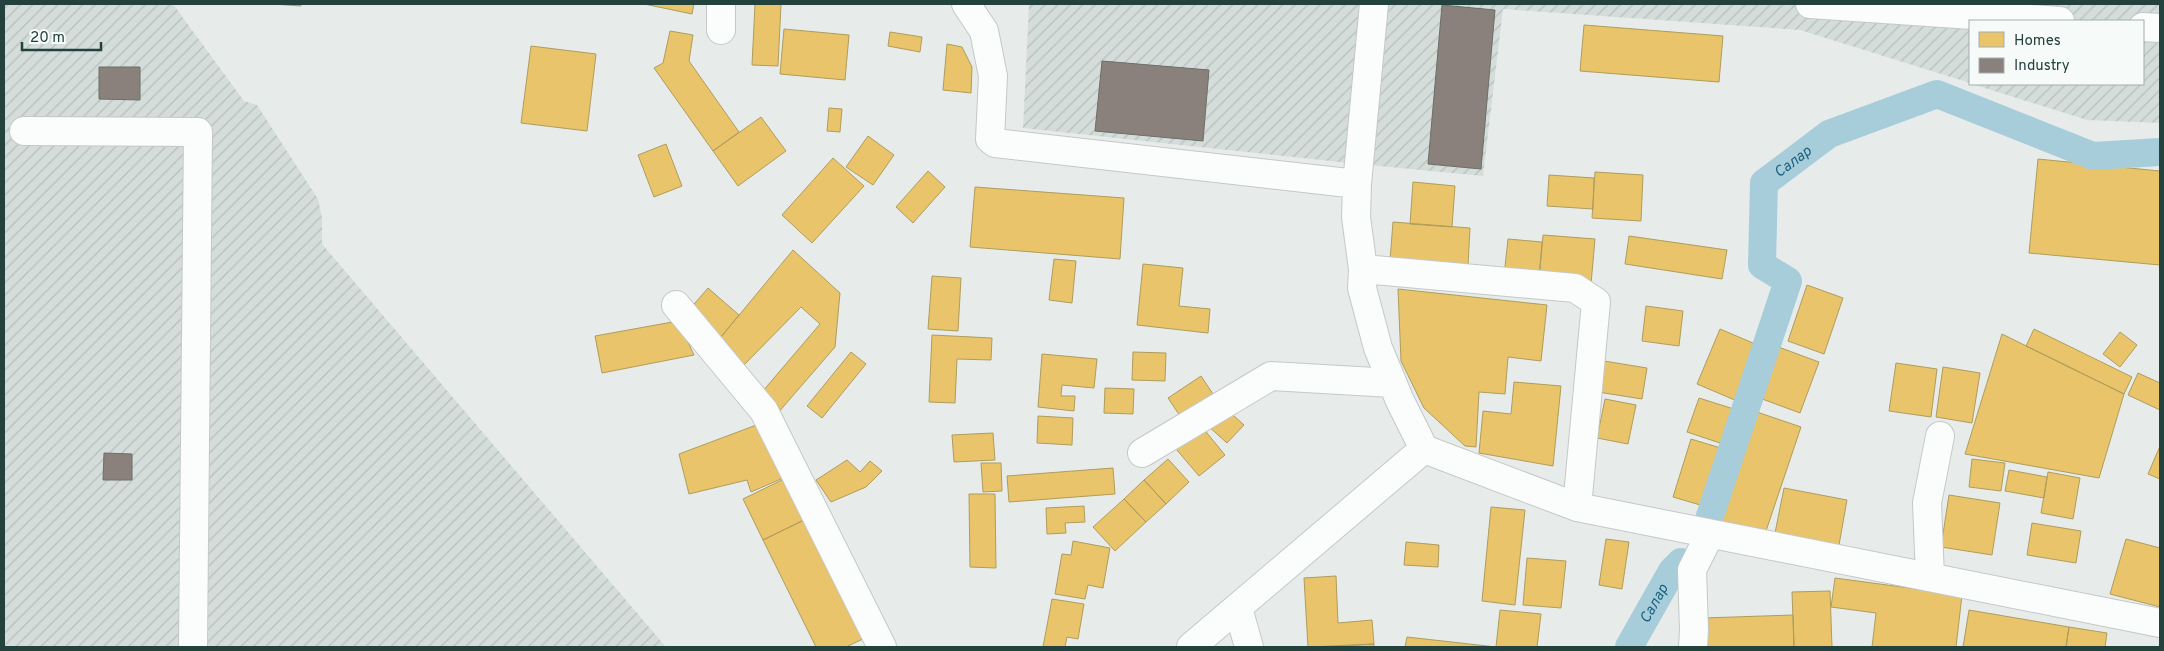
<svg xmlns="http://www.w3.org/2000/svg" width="2164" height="651" font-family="Overpass,sans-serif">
<defs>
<pattern id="industrial-furrows" width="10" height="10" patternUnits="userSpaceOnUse" patternTransform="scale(1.25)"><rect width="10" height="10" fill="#d5dddb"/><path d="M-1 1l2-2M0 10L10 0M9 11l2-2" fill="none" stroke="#b7bfbd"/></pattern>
</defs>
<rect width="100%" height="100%" fill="#e7ecea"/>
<path fill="url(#industrial-furrows)" d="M4,4H173L244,101L257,105L318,199L322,218V244L666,647H4Z
M1029,4H2160V123L2087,120L1972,84H2143V21H1970V83L1800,30L1503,9L1483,176L1358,164L1023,128Z"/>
<path fill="#e9c46a" stroke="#ae9d5c" d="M273,4H301V6Z
M644,4H694L692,14Z
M755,4H781L778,66L752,65Z
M1584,25L1723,36L1719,82L1580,71Z
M784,29L849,35L845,80L780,74Z
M670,31L693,35L689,61L739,132L713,151L654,68L663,63Z
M890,32L922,37L920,52L888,46Z
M947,44L962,47L972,67L971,93L943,90Z
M531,46L596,54L587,131L521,123Z
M829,108L842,109L840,132L827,131Z
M761,117L786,151L738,186L713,151Z
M868,136L894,155L873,185L846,167Z
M666,144L682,186L654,197L638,155Z
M833,158L864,186L812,243L782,215Z
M2038,159L2160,171V265L2029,253Z
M928,171L945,187L913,223L896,207Z
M1595,172L1643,175L1641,221L1592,218Z
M1549,175L1594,178L1593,209L1547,206Z
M1413,182L1455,186L1452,227L1410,224Z
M975,187L1124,198L1120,259L970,247Z
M1393,222L1470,228L1468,265L1390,260Z
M1543,235L1595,239L1591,284L1539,279Z
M1629,236L1727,250L1722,279L1625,264Z
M1508,239L1542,242L1539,279L1504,276Z
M793,250L840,293L835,347L777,414L762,392L820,324L801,307L742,367L721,337Z
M1054,259L1076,261L1072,303L1049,300Z
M1143,264L1183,268L1179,306L1210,309L1208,333L1137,325Z
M932,276L961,278L958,331L928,329Z
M1807,285L1843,298L1824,354L1788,341Z
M708,288L739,315L721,337L689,310Z
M1398,289L1547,305L1541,361L1508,357L1505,394L1479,392L1476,447L1465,446L1424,408L1401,361Z
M1646,306L1683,311L1679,346L1642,341Z
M678,321L694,355L602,373L595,336Z
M1720,329L1760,346L1737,401L1697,384Z
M2034,329L2132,377L2124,394L2026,346Z
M2120,332L2137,345L2120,367L2103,354Z
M2002,334L2124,394L2099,478L1965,454Z
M932,335L992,338L991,360L957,359L955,403L929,402Z
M1773,345L1819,362L1800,413L1754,396Z
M851,352L866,364L822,418L807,406Z
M1133,352L1166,353L1165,381L1132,380Z
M1042,354L1097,359L1094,388L1062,385L1061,396H1075L1074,411L1038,407Z
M1604,361L1647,368L1642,399L1598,392Z
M1896,363L1937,369L1931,417L1889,411Z
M1943,367L1980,373L1972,423L1936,417Z
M2138,373L2160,383V410L2128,395Z
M1201,376L1213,394L1180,416L1168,398Z
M1514,382L1561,386L1553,466L1479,453L1483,411L1511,414Z
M1105,388L1134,389L1133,414L1104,413Z
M1699,398L1737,410L1726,445L1687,432Z
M1605,399L1636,405L1628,444L1597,438Z
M1224,407L1244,425L1227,443L1207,425Z
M1751,410L1801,427L1764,537L1714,521Z
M1038,416L1073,418L1072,445L1037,443Z
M759,424L790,475L751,492L747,480L689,494L679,454Z
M1202,427L1225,455L1199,476L1176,449Z
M993,433L995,460L954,462L952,435Z
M1691,439L1724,449L1707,507L1673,497Z
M2160,446V479L2148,474Z
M1168,459L1189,482L1166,504L1144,480Z
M1972,459L2005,463L2001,491L1969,487Z
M847,460L860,472L870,461L882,471L866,487L831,502L816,480Z
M981,463H1001L1002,491L983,492Z
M1113,468L1115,494L1009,502L1007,476Z
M2009,470L2047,477L2044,498L2005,491Z
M2048,472L2080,478L2073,519L2041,513Z
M786,478L806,519L763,540L743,499Z
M1144,480L1166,504L1146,522L1124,499Z
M1784,488L1847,500L1839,545L1775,533Z
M969,494H995L996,568L970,567Z
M1949,495L2000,503L1992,555L1941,547Z
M1124,499L1146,522L1115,551L1093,527Z
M1084,506L1085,522L1065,523L1066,533L1047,534L1046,508Z
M1491,507L1525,510L1515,605L1482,601Z
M806,519L865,638L846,647H816L763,540Z
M2032,523L2081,531L2076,563L2027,555Z
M1606,539L1629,542L1622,589L1599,585Z
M2126,539L2160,548V607L2110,594Z
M1073,541L1110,548L1103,588L1088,585L1085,599L1055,594L1062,554L1071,555Z
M1406,542L1439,545L1438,567L1404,565Z
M1527,558L1566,561L1561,608L1523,605Z
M1336,576L1338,623L1372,620L1374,644L1308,647L1304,578Z
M1835,578L1962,595L1956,647H1872L1876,613L1831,607Z
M1830,591L1832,647H1794L1792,592Z
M1052,599L1084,604L1078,639L1067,637L1065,647H1043Z
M1500,610L1541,614L1537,647H1405L1407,637L1496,647Z
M1969,610L2069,627L2066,647H1963Z
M1793,615L1794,647H1705L1704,618Z
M2069,627L2107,633L2105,647H2066Z
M1374,644V647H1325Z"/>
<path fill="#8a817c" stroke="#6b6e69" d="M1442,5L1495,10L1481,169L1428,164Z
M1102,61L1209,70L1203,141L1095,131Z
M99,67H140V100L99,99Z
M104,453L132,454V480H103Z"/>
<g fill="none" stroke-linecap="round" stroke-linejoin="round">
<g stroke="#a7cddb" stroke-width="28">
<path id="s1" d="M1710,516L1788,281L1762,265L1764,183L1829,134L1937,94L2093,156L2160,152"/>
<path id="s2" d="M1629,647L1672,571L1681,562"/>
</g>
<defs>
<path id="minor" d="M966,4L984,31L993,76L990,139L995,143L1357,184L1356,217L1363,269L1362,288L1378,348L1400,401L1424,449L1577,507L2160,623
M1810,4L2060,21
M2143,27L2160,28
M721,30V4
M24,131L198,132L193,647
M1357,184L1374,4
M1363,269L1575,288L1596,302L1577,507
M676,305L764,411L882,647
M1142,453L1271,376L1392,383
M1930,577L1927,503L1940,436
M1238,608L1249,647
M1191,647L1424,449
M1693,647L1694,630L1692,570L1710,534"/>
</defs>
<use href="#minor" stroke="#c4c9c7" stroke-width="30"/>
<use href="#minor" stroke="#fbfcfc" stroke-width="28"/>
</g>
<g text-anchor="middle" stroke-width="5" stroke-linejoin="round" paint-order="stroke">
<g font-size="15" font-style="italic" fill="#1b617f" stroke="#f6faf9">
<text dy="5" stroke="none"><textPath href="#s1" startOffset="396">Салар</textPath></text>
<text dy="5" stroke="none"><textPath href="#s2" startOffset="50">Салар</textPath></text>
</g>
</g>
<rect width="2164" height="651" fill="none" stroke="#23413d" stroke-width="10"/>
<rect x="1969" y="20" width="175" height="65" fill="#f6faf9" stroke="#a2b0ae"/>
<rect x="1979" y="32" width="25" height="15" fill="#e9c46a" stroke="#a2b0ae"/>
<text x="2014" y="45" font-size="15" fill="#23413d">Homes</text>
<rect x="1979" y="58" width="25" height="15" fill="#8a817c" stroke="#a2b0ae"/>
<text x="2014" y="70" font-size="15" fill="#23413d">Industry</text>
<path d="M22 42v8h79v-8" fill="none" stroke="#23413d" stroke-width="2.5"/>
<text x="30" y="42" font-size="15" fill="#23413d" stroke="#f6faf9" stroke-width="4" paint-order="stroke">20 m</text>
</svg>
